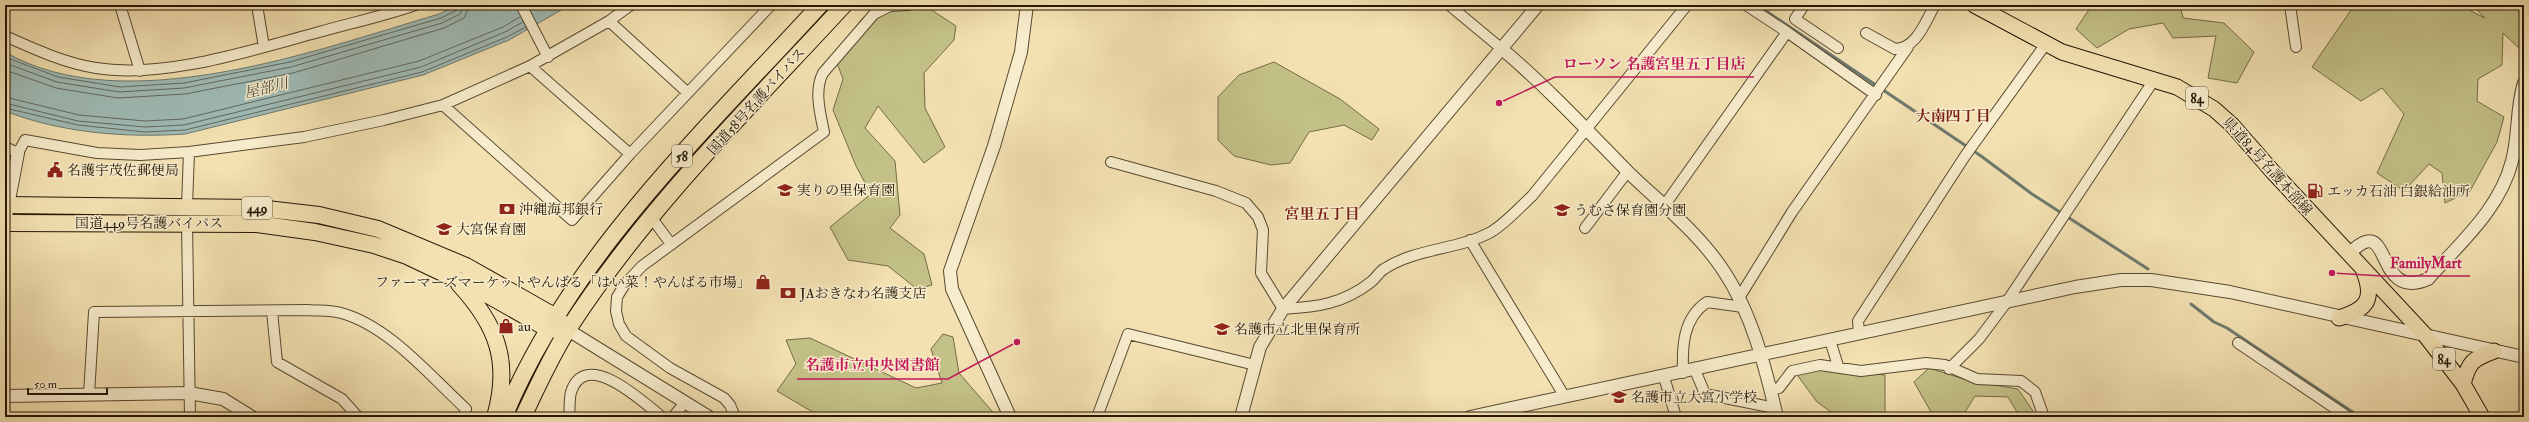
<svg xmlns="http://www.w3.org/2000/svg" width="2529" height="422" font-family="'IM FELL Double Pica','Noto Serif JP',serif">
<rect width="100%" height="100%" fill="#f3e1b1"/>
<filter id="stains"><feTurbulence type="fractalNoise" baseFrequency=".005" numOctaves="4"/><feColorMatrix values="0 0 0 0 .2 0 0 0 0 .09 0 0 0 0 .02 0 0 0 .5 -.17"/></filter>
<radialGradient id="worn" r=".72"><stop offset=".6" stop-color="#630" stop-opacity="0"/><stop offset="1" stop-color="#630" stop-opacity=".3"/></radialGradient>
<path fill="#c3c187" stroke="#746c46" d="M881,5H924L956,26L954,40L924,73L925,108L945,147L924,163L878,106L865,128L895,161L900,215L890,228L924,254L932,285L917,289L888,266L848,260L830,227L871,194L856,166L833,110L843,79L834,55L862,19Z
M2092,5H2180L2183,18L2224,23L2254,52L2237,83L2208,78L2216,36L2173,38L2163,23L2129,29L2097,48L2076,29Z
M2363,5H2467L2471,11L2485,18L2474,7L2475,5H2524V47L2521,50L2503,33L2502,65L2478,79L2477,101L2504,117L2497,142L2470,191L2445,203L2442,173L2429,164L2404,191L2377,173L2404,114L2382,88L2361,101L2312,67L2351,10Z
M1274,62L1340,99L1379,129L1372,140L1344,125L1309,132L1290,163L1271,165L1234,156L1218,140V97L1239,75Z
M943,334L953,337L959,373L997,417H821L777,391L796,364L786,340L810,338L916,388L942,383L931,349Z
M1811,367L1885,375V417H1838L1817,402L1795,372Z
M1929,368L1970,381L2018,389L2037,417H2020L2008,397L1975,396L1962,417H1929L1931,412L1914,382Z"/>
<path fill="#9fbbb6" stroke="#6e796f" d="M458,5H570L509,40L423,75L185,134C126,138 61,133 5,111V52C124,121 317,50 439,14Z"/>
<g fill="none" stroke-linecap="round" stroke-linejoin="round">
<path stroke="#62685e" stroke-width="1" d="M5,57L58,77L120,87L184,83L290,62L441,18L457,10L459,5
M5,63L57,82L119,92L184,88L291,67L442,23L460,14L464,5
M5,70L56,88L118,98L185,94L293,73L444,28L464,18L470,5
M5,97L79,115L145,121L183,119L419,61L503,27L520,17
M5,103L78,121L145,127L184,125L421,67L505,32L523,22
M5,108L78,125L145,132L185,130L422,72L507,37L526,27"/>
<path stroke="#6e796f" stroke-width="3" d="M1757,5L1981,156L2032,194L2148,269
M2191,304L2214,322L2227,328L2360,417"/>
<defs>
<path id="minor" d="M120,5L140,71
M257,5L264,47
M521,5L548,57
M1449,5L1502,49
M1746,5L1787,32
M1804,5L1795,19L1838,48
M2290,5L2296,47
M609,21L688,93
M1866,33L1895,49C1917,48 1925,22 1935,5
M5,36C34,49 64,63 96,68C165,79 252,50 319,32C351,23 384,16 415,5
M530,66L630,154
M443,105L572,220L630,154L771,5
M5,147L18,153L25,140L97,153L140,155L189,152L304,137L384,120L443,105L530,66L609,21L631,5
M1111,162L1216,191L1246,203L1258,217L1263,230L1261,273L1283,309C1317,307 1343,304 1371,282C1376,278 1379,272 1384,269C1416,248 1458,250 1491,232C1506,223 1519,208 1532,196L1687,5
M187,206L189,152
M1664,206L1787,32L1876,95
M651,217L671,244
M187,223L190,417
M1585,228L1628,171
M1470,240L1565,397
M1739,298L1792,212L1908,47
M272,311L277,362L342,399L358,417
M1859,333L1858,321L1965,156L2045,45
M1830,340L1838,366
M2238,343L2348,417
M1949,369L1979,339L2006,303L2154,80
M1695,370L1705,394L1775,408
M1683,373C1682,346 1683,318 1707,302L1743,307
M1664,377L1676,417
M1770,390L1779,388L1792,371L1820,365L1861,371L1926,363L1945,365L1977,379L2021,381L2035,392L2044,417
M89,395L94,312L308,310C318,311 331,310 341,313C389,326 430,376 466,409L463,417
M569,417C570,409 569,400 571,392C586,347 644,403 662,417
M673,417L685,402
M735,417L730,405L724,398L670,368L626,336L619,324L616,311L617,297L625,284L642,266L824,132C820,113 814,90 823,73L874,14L890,6L908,5
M1097,417L1128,334L1255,365"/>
<path id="tertiary" d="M1502,49C1547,87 1587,130 1628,172C1660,203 1698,232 1723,270C1752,313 1765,366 1777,417
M5,221L18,153
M2349,254C2394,208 2372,303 2428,279C2460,243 2500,209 2512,161C2519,136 2516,108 2524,83
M568,330L709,417
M5,396L189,393L223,399L252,417
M1010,417L952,289L950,271L994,146L1021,52L1027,5
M1241,417L1260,347L1283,309L1538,5
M1470,417L2075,287L2121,280H2151L2230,292L2524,357"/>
<path id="primary" d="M1974,5L2062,52L2177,87L2214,109L2232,125L2273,172L2425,335L2463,384L2482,417
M2339,318C2366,310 2375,300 2364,272
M2463,384C2469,361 2473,359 2494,351"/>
<path id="trunk" d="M5,205L258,208L319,215L378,229L466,266L556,317L568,330
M5,223L257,224L315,232L374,245L407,256L481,291L548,329L568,330
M459,284C497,325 511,362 495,417
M504,417C570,256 705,131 820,5
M523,417C537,387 551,356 569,328C645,210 748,109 844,5"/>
</defs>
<use href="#minor" stroke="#584930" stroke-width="12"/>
<use href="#tertiary" stroke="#584930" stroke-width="14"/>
<use href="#primary" stroke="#241605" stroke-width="17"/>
<use href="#trunk" stroke="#241605" stroke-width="18"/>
<use href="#minor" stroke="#f7eccc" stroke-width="10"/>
<use href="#tertiary" stroke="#f7eccc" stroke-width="12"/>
<use href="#primary" stroke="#f3e1b1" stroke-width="15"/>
<use href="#trunk" stroke="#f3e1b1" stroke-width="16"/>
</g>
<defs>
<symbol id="civic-bare" viewBox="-9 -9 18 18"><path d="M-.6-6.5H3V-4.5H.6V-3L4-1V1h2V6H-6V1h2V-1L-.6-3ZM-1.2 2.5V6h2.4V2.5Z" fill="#8f2418" stroke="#f7eccc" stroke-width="2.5" paint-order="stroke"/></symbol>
<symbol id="school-bare" viewBox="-9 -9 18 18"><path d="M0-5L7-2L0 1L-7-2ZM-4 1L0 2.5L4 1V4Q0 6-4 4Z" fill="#8f2418" stroke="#f7eccc" stroke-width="2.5" paint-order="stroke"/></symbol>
<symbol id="fuel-bare" viewBox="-9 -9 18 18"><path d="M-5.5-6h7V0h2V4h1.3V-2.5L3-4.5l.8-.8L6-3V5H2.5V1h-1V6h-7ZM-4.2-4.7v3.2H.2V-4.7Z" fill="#8f2418" stroke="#f7eccc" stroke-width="2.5" paint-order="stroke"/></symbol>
<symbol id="bank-bare" viewBox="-9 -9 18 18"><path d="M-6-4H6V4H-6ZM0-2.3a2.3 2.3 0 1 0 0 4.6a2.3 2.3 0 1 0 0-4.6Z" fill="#8f2418" stroke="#f7eccc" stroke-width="2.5" paint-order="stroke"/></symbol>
<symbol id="shop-bare" viewBox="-9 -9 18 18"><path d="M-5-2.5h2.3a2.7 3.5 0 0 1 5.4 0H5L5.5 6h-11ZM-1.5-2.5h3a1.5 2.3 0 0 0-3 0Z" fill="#8f2418" stroke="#f7eccc" stroke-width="2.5" paint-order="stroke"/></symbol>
</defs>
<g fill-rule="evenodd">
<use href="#civic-bare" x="44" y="159" width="22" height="22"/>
<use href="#school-bare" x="774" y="179" width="22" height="22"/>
<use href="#fuel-bare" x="2304" y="180" width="22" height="22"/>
<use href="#bank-bare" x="496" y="198" width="22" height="22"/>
<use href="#school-bare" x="1551" y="199" width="22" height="22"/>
<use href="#school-bare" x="433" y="218" width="22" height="22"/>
<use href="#shop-bare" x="752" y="271" width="22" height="22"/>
<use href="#bank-bare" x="777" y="282" width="22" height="22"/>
<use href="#shop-bare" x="495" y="315" width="22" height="22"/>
<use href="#school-bare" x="1211" y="318" width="22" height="22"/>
<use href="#school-bare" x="1608" y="386" width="22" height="22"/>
</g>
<g text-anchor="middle" stroke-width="3" stroke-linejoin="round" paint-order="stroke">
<g fill="#f7eccc" stroke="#635641" stroke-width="1">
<rect x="2186" y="87" width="22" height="22" rx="3"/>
<rect x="672" y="145" width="20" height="22" rx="3"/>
<rect x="242" y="197" width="30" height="22" rx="3"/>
<rect x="2433" y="348" width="22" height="22" rx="3"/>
</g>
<g font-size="13" font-weight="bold" fill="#241605">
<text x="2197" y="103">84</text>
<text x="682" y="161">58</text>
<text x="257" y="213">449</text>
<text x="2444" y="364">84</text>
</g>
<g font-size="14" fill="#241605" stroke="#f7eccc">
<text transform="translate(756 101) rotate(-48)" y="5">国道58号名護バイパス</text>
<text transform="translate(2268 166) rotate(48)" y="5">県道84号名護本部線</text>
<text x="149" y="228">国道449号名護バイパス</text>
</g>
<g font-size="14" fill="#241605" stroke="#f7eccc" text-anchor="start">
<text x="67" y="175">名護宇茂佐郵便局</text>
<text x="797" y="195">実りの里保育園</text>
<text x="2327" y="196">エッカ石油 白銀給油所</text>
<text x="519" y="214">沖縄海邦銀行</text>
<text x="1574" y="215">うむさ保育園分園</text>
<text x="456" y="234">大宮保育園</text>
<text x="751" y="287" text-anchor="end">ファーマーズマーケットやんばる「はい菜！やんばる市場」</text>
<text x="800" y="298">JAおきなわ名護支店</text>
<text x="518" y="331">au</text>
<text x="1234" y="334">名護市立北里保育所</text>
<text x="1631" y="402">名護市立大宮小学校</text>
</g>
<g font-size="15" font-style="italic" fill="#4f5043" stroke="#f7eccc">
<text transform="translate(266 88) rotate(-14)" y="5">屋部川</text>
</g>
<g font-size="15" font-weight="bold" fill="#7a1f14" stroke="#f7eccc">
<text x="1953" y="121">大南四丁目</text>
<text x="1322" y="219">宮里五丁目</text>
</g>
</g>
<path fill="none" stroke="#c2185b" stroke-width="1.5" d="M1499 103L1555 77H1754M2332 273L2383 276H2470M1017 342L948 379H797"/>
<g fill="#c2185b" stroke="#f7eccc" stroke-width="1.5">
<circle cx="1499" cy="103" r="4"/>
<circle cx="2332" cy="273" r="4"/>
<circle cx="1017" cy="342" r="4"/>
</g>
<g font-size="15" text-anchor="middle" font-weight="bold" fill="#c2185b" stroke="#f7eccc" stroke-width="3" stroke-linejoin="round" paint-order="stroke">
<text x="1654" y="69">ローソン 名護宮里五丁目店</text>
<text x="2426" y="268">FamilyMart</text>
<text x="872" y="370">名護市立中央図書館</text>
</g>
<rect width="2529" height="422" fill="none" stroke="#f3e1b1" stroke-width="20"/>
<rect x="6" y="6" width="2517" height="410" fill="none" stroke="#241605" stroke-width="2"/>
<rect x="10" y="10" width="2509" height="402" fill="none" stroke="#241605"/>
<path d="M28 388v6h79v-6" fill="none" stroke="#241605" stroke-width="2"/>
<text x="34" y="388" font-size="12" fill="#241605" stroke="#f7eccc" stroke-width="3" paint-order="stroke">50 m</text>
<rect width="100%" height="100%" filter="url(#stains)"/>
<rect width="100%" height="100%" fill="url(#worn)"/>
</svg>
